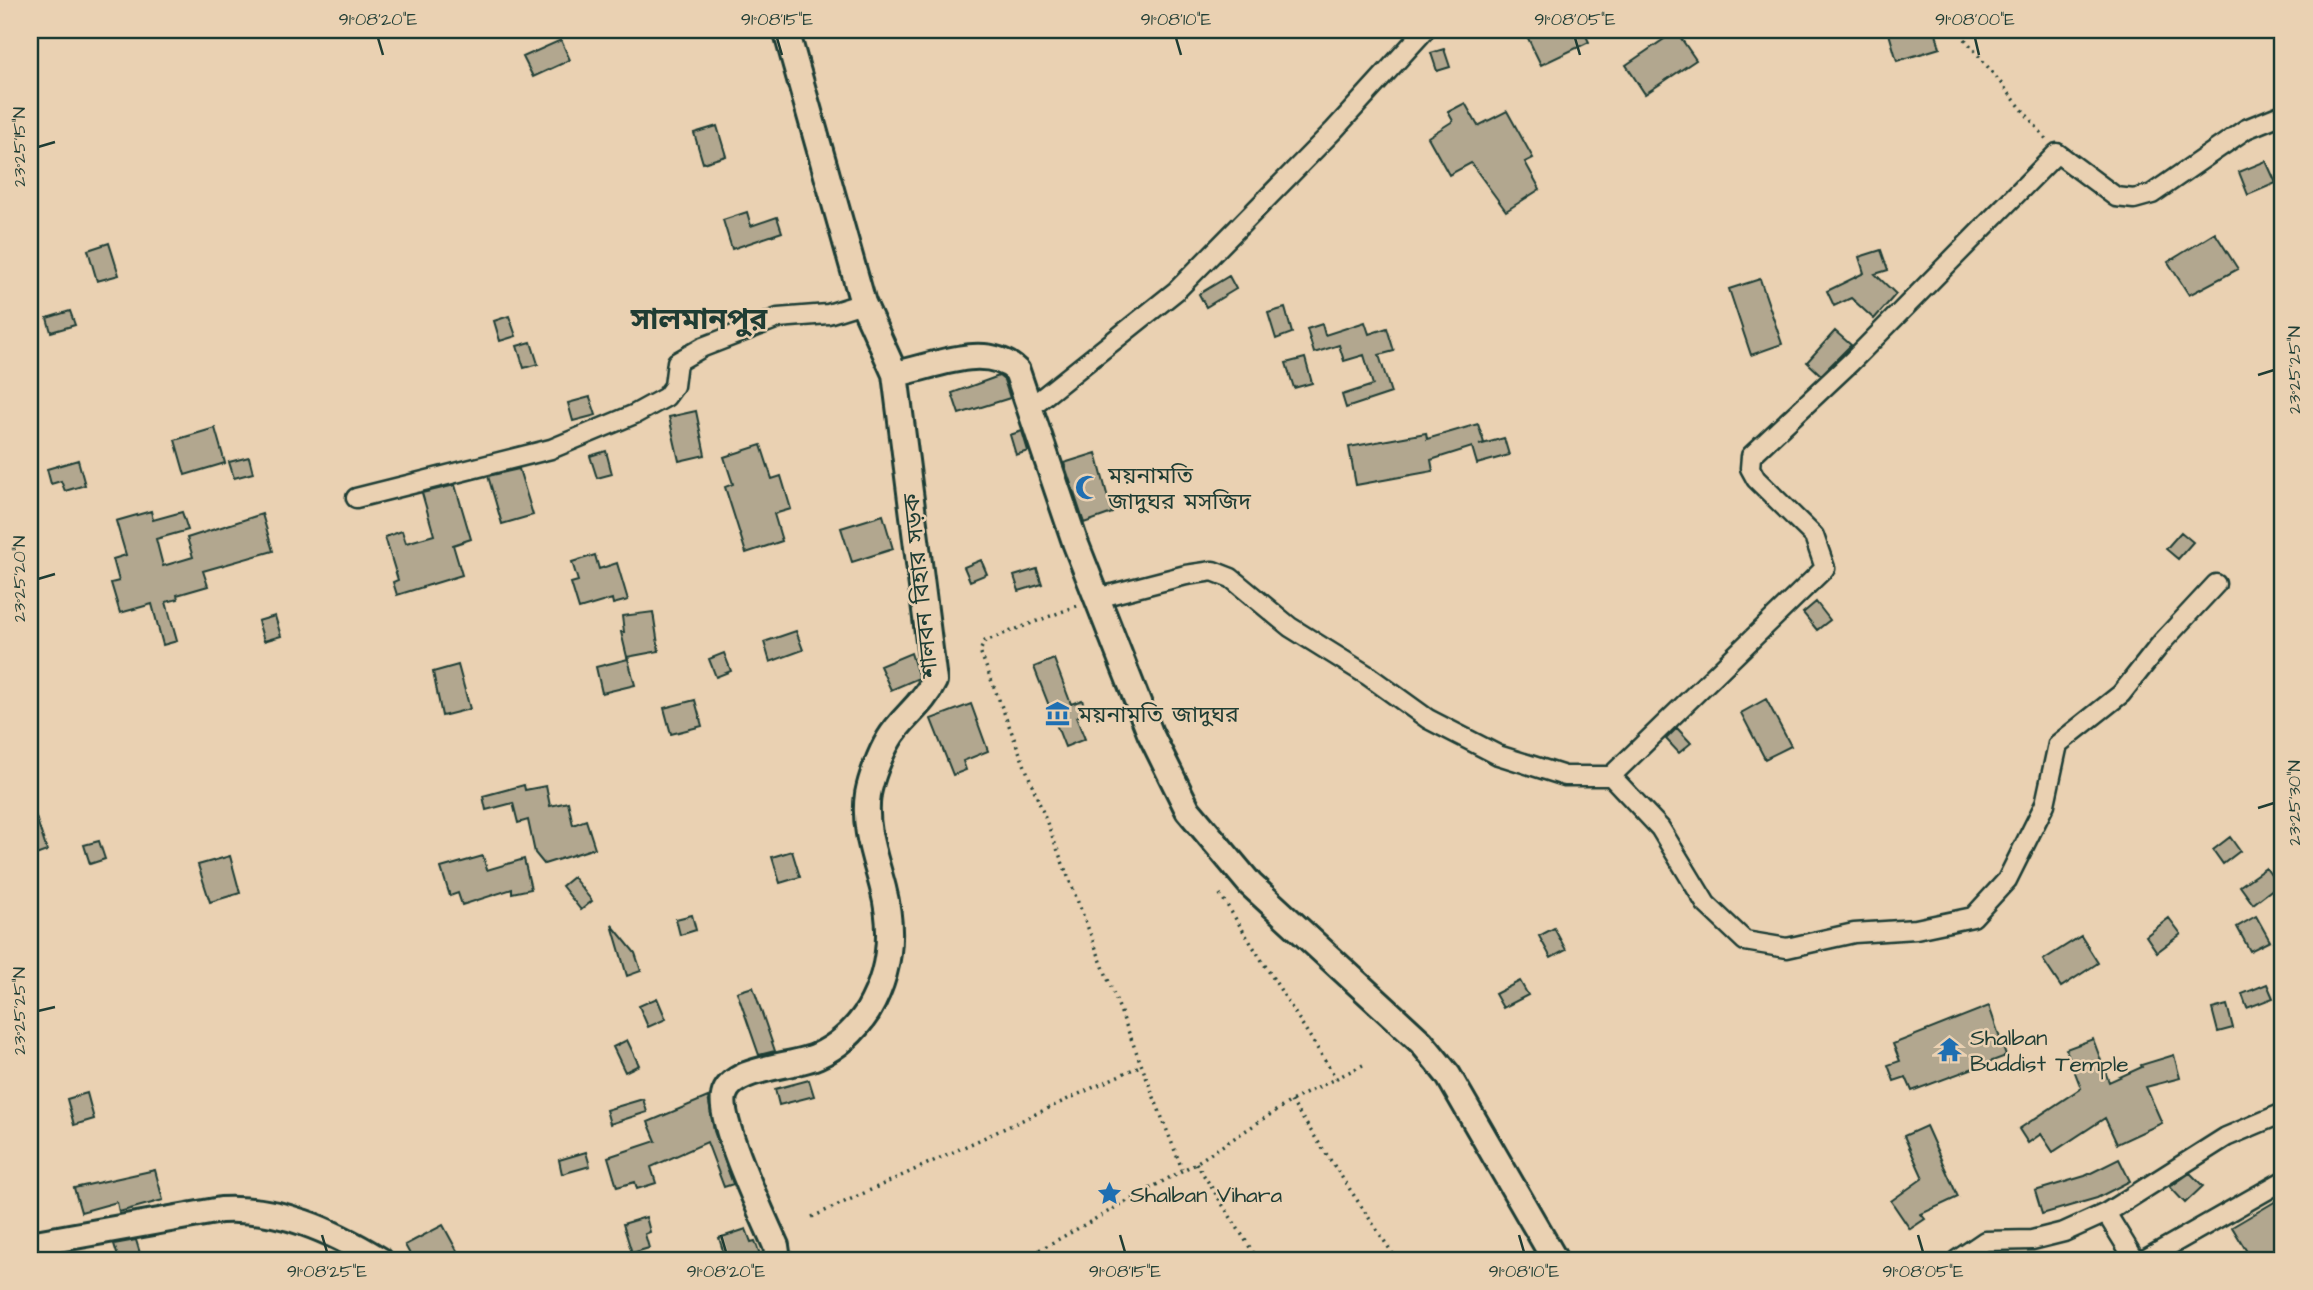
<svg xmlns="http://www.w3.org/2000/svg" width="2313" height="1290" font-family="'Architects Daughter','Noto Sans Bengali',sans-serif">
<rect width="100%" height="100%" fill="#ead1b2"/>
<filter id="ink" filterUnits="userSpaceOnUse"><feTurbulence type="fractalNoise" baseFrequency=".0143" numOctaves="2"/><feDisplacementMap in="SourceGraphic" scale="14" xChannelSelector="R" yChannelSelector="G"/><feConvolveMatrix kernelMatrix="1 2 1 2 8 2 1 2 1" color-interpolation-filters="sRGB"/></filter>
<g filter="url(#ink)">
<path fill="#b2a78f" stroke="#1f3d34" stroke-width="2" d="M1524,30H1583L1589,42L1541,65Z
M1888,30H1935L1940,48L1897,61Z
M1676,31L1696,60L1645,94L1626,65Z
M561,40L570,60L533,77L523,57Z
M1444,49L1450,67L1437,71L1431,53Z
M1465,103L1478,126L1507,111L1533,158L1525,162L1540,189L1506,211L1471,163L1449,175L1428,137L1453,121L1448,112Z
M717,126L726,156L703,163L694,133Z
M2266,161L2276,183L2248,195L2239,172Z
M747,212L751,226L777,217L782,232L732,249L723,220Z
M2215,233L2238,269L2189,295L2168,262Z
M109,243L119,275L97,281L88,250Z
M1881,250L1888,270L1875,274L1896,294L1874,319L1851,298L1834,306L1827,291L1864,273L1859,257Z
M1229,276L1236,289L1206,307L1199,294Z
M1760,279L1782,344L1751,355L1729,289Z
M1285,308L1292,333L1276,339L1268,313Z
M70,311L75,325L51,332L47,318Z
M509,316L516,336L500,341L494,321Z
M1365,322L1369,334L1387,328L1394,351L1379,355L1391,393L1346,408L1342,395L1373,385L1364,355L1344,361L1339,345L1314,353L1307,329L1322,324L1325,335Z
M1835,331L1851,345L1821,375L1807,362Z
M531,342L538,364L524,368L517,346Z
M1305,358L1312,383L1294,388L1286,363Z
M999,376L1004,380L1010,398L959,414L952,393Z
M590,397L596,415L573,421L568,403Z
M696,411L705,455L679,461L669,417Z
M1478,424L1484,443L1479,445L1504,438L1509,455L1477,464L1472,447L1431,460L1433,471L1356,485L1349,447L1426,433L1427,439Z
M215,428L225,463L185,475L175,440Z
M1022,431L1028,451L1016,455L1010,435Z
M761,445L772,479L781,476L791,509L774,514L782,541L746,553L725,487L733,484L724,457Z
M606,451L612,474L597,478L590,456Z
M1096,453L1112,513L1084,523L1064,463Z
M249,457L253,473L234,478L229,462Z
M78,460L85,485L65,491L61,481L51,484L47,469Z
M519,469L533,515L502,524L488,476Z
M455,485L471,539L453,545L462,575L397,595L393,582L398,580L385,537L402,531L406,543L434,535L422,493Z
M151,511L153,520L182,512L188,530L156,539L163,566L193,557L187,538L262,514L273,551L203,571L208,586L177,595L178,599L166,602L177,641L163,645L152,604L120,613L111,583L119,581L113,559L126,555L116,521Z
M883,515L893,549L852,562L841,528Z
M2181,532L2193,542L2178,559L2166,549Z
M595,555L599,569L617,563L628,600L613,604L612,599L579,609L571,583L578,581L572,562Z
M981,560L987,574L970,581L964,567Z
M1037,569L1042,584L1019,591L1014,576Z
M1816,602L1830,620L1817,630L1803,613Z
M653,612L659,651L627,657L621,632H624L622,616Z
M275,616L281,636L264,641L258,621Z
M796,631L803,650L770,662L764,642Z
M724,653L731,671L716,677L709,659Z
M911,653L919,678L891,690L880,666Z
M628,659L635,685L602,693L596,667Z
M1054,659L1071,704L1082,700L1087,713L1076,717L1085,739L1065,747L1034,667Z
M458,665L470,709L442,716L433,672Z
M1766,699L1791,746L1765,759L1741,713Z
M695,700L702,726L671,734L664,708Z
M971,704L988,751L963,761L966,770L953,775L931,719Z
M1677,728L1691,743L1679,753L1666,739Z
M524,785L525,790L546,786L550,806L568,802L573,825L586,820L595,848L544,864L535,853L528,820L518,823L513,803L486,810L483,796Z
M30,808H33L47,851L30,857Z
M2230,837L2240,851L2223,864L2213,850Z
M99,841L105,859L90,864L84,845Z
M792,851L800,877L780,883L772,857Z
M230,856L240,893L210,902L198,865Z
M483,856L487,870L524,859L531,889L512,893V889L462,905L458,893L450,896L441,868Z
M2266,868L2278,885L2253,904L2240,886Z
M573,877L592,901L581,910L562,886Z
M692,915L696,930L680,935L676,919Z
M2256,916L2270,941L2250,951L2237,927Z
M2169,918L2181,934L2157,952L2146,936Z
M612,925L635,953L641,971L627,976Z
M1554,928L1566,950L1551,958L1539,936Z
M2081,936L2098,963L2061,987L2043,960Z
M1520,981L1528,995L1503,1008L1495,994Z
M2267,984L2273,998L2247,1008L2242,994Z
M753,987L775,1051L759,1055L737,992Z
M657,998L666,1019L648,1027L639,1006Z
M2227,1005L2233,1028L2218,1032L2212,1009Z
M1989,1006L2006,1056L1912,1091L1906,1077L1894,1081L1888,1065L1900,1061L1893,1044Z
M2093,1039L2109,1082L2142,1067L2141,1065L2174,1055L2180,1078L2146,1087L2162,1123L2117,1144L2105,1118L2053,1152L2041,1134L2028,1143L2019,1129L2081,1088L2066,1049Z
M627,1040L639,1065L625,1072L613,1047Z
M809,1080L814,1096L779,1105L775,1089Z
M87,1093L94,1119L74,1125L67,1099Z
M708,1097L714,1131L733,1184L724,1187L707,1142L651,1167L656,1183L637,1189L635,1182L617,1187L608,1157L656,1141L648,1122Z
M643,1099L647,1112L610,1124L606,1110Z
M1926,1126L1958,1197L1921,1214L1925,1219L1910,1229L1891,1201L1923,1178L1904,1136Z
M586,1152L590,1166L562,1174L559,1160Z
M2119,1159L2130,1181L2097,1198L2042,1214L2035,1191L2085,1176Z
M155,1170L163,1200L119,1212L117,1202L81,1212L74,1188Z
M2190,1173L2203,1186L2185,1203L2170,1187Z
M2283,1197V1257L2278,1260H2252L2232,1227Z
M646,1217L650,1232L645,1234L649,1248L632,1253L623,1224Z
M443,1225L462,1260H413L405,1245Z
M746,1229L751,1242L755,1241L762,1260H726L719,1238Z
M136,1240L142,1260H119L114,1244Z"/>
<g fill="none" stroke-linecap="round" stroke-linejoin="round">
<defs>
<path id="street" d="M1032,406L1176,291L1334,130L1425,30
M356,498L551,449L635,414L666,397L674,386L677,362L703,347L778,318L828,314L863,303
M1097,598L1186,575L1213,571L1231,578L1290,627L1367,675L1428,719L1498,755L1565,776H1611L1825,568L1814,536L1756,479L1750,468L1751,456L1851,362L2057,153L2116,197L2134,199L2152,194L2246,129L2283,114
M1611,776L1660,828L1706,904L1745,941L1787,948L1854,933L1916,929L1973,917L2007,880L2045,804L2058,744L2121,694L2163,641L2216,584
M2106,1213L2135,1260
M1957,1260L1985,1241L2032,1240L2064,1232L2106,1213L2226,1137L2283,1113
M2144,1260L2283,1181"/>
<path id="secondary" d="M895,374C933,367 986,341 1017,371L1075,542L1150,733L1188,810L1250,884L1421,1042L1448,1075L1555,1260
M30,1244L221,1210C279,1207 331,1230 380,1260
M778,1260L776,1246C764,1218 718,1122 724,1096C730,1067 794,1067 817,1056C839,1046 855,1031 868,1011C891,972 894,931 883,888C875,857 863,827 868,794C871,778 880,754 889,739C901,718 923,705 934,681L895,374L863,303L786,30"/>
</defs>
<use href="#street" stroke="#1f3d34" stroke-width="23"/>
<use href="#secondary" stroke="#1f3d34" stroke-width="30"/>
<path stroke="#1f3d34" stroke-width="3.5" stroke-dasharray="2 5" stroke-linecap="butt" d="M1965,39L2047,140
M1077,606L985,641L980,651L1182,1169
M1220,894L1336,1078
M1291,1101L1397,1260
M1196,1163L1258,1260
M812,1217L1142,1065
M1021,1260L1196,1163L1291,1101L1363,1065"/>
<use href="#street" stroke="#ead1b2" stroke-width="18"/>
<use href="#secondary" stroke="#ead1b2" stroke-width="24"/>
</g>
</g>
<path fill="none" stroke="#1f3d34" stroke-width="2.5" d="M378,38L383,55M777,38L782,55M1176,38L1181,55M1575,38L1580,55M1975,38L1979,55M38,147L55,142M2258,375L2274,370M38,579L55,574M2258,808L2274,803M38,1011L55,1007M322,1235L327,1252M721,1235L726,1252M1120,1235L1125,1252M1519,1235L1524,1252M1918,1235L1923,1252"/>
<defs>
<symbol id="mosque-bare" viewBox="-9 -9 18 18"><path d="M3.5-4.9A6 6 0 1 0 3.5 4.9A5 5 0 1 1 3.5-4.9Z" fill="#1f6fb2" stroke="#ead1b2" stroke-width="2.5" paint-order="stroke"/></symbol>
<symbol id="museum-bare" viewBox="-9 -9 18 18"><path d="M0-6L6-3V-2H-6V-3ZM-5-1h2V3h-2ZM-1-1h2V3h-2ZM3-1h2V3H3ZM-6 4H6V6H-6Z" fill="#1f6fb2" stroke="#ead1b2" stroke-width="2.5" paint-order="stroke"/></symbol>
<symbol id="temple-bare" viewBox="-9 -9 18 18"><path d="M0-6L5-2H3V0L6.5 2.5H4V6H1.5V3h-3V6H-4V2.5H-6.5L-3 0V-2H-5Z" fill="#1f6fb2" stroke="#ead1b2" stroke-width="2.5" paint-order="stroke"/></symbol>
<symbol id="sight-bare" viewBox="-9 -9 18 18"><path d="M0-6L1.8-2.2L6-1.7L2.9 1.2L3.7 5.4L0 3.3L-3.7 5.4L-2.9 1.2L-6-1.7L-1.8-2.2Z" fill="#1f6fb2" stroke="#ead1b2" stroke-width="2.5" paint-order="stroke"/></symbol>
</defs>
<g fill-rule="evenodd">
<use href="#mosque-bare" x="1070" y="470" width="35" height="35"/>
<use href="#museum-bare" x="1040" y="696" width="35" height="35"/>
<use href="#temple-bare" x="1932" y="1032" width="35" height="35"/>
<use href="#sight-bare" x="1092" y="1176" width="35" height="35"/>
</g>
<g text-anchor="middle" stroke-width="5" stroke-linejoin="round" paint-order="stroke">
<g font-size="23" fill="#1f3d34" stroke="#ead1b2" text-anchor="start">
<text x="1108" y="483">ময়নামতি<tspan x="1108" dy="26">জাদুঘর মসজিদ</tspan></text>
<text x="1078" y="722">ময়নামতি জাদুঘর</text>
<text x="1970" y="1045">Shalban<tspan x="1970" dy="26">Buddist Temple</tspan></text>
<text x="1130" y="1202">Shalban Vihara</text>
</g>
<g font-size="23" fill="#1f3d34" stroke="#ead1b2">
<text transform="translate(920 586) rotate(-96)" y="8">শালবন বিহার সড়ক</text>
</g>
<g font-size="30" font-weight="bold" fill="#1f3d34" stroke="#ead1b2">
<text x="699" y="329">সালমানপুর</text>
</g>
</g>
<rect width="2313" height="1290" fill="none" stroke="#ead1b2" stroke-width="77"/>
<rect x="38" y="38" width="2236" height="1214" fill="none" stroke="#1f3d34" stroke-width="2.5"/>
<g font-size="18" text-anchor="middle" fill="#1f3d34">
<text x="378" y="25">91°08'20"E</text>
<text x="777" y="25">91°08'15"E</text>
<text x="1176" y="25">91°08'10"E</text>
<text x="1575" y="25">91°08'05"E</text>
<text x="1975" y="25">91°08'00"E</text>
<text transform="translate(19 147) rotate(-90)" y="6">23°25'15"N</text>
<text transform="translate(2294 370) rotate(-90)" y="6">23°25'25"N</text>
<text transform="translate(19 579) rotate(-90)" y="6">23°25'20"N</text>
<text transform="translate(2294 803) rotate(-90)" y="6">23°25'30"N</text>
<text transform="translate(19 1011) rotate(-90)" y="6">23°25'25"N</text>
<text x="327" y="1277">91°08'25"E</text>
<text x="726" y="1277">91°08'20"E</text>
<text x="1125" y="1277">91°08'15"E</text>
<text x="1524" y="1277">91°08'10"E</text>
<text x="1923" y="1277">91°08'05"E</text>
</g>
</svg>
